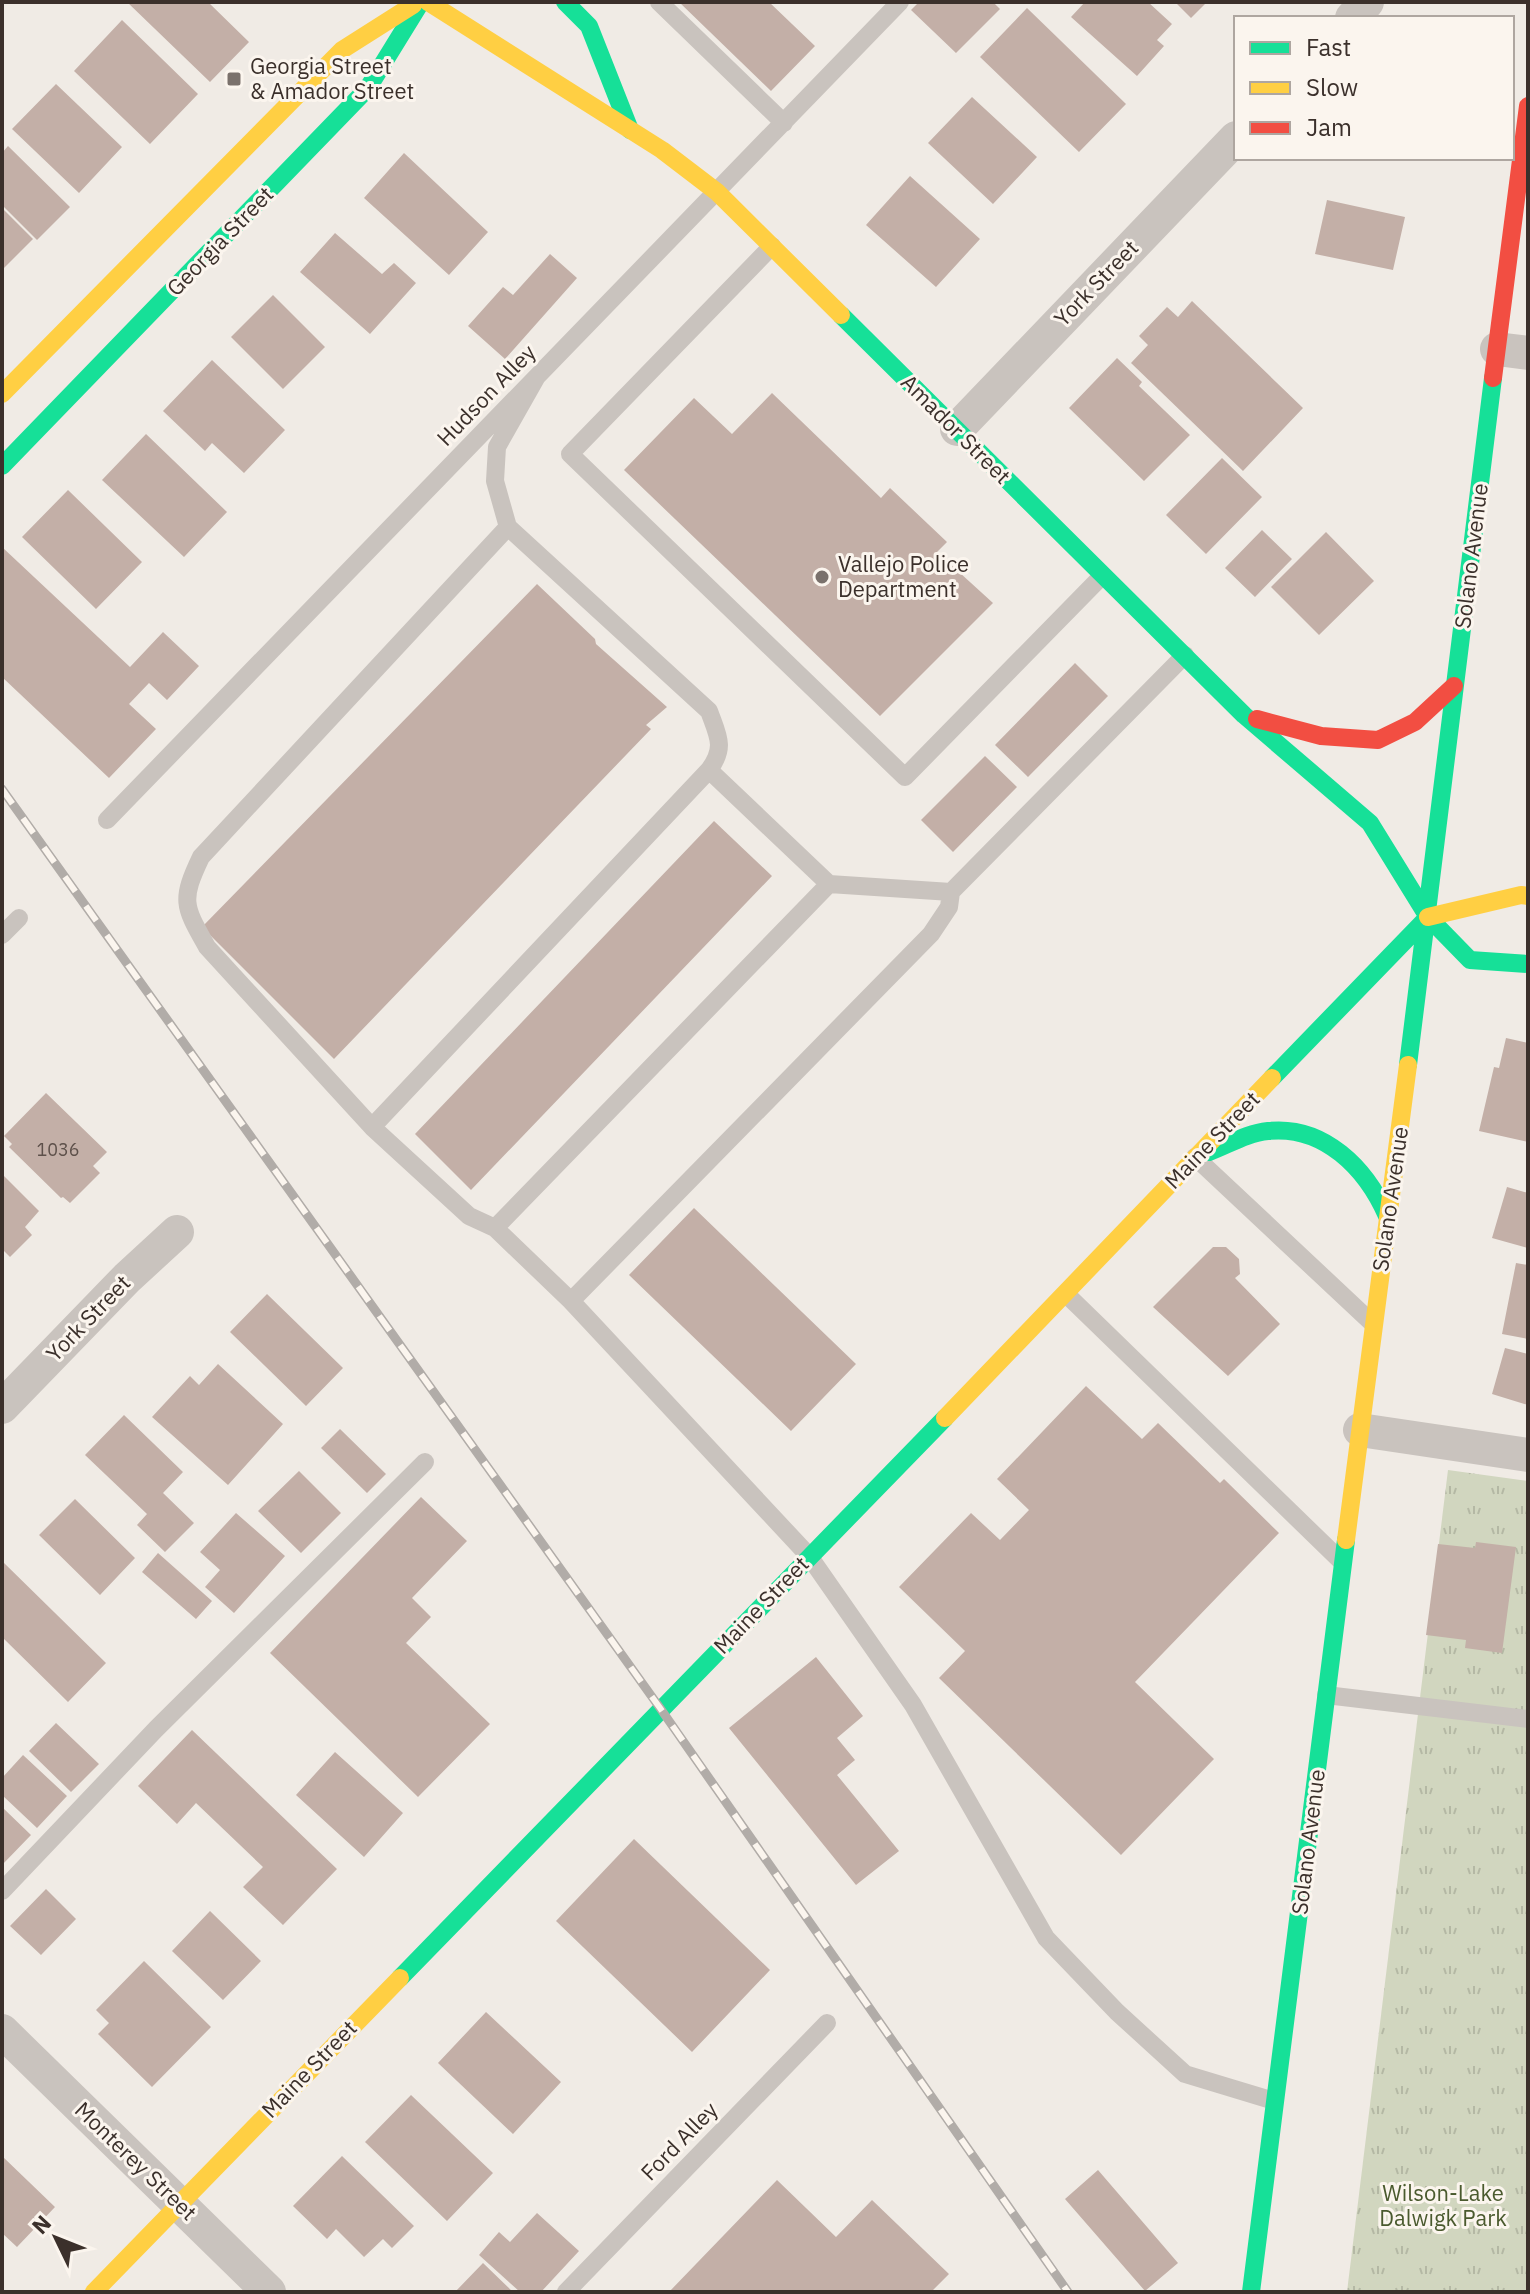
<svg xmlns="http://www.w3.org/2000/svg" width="1530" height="2294" font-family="'IBM Plex Sans',sans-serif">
<defs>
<pattern id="park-tufts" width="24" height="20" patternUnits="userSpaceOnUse" patternTransform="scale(2)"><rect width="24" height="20" fill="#d1d6bf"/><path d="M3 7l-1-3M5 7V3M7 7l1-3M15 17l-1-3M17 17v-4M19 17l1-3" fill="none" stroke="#b4b8a4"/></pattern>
</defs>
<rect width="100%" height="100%" fill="#f0ebe5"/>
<path fill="url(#park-tufts)" d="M1448,1470L1528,1481V2292H1347Z"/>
<path fill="#c3afa7" d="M127,2H208L249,42L210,82Z
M679,2H769L815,46L771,91Z
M919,2H993L1000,9L956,53L911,10Z
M1085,2H1148L1172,24L1157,40L1164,46L1137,76L1071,17Z
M1175,2H1207L1191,18Z
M1027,8L1126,104L1079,152L980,57Z
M122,20L198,94L150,144L74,71Z
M56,84L122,147L79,193L12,129Z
M972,97L1037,157L993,204L928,143Z
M8,146L70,207L37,240L2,205V153Z
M404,153L488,232L449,275L364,198Z
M910,176L980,239L936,287L866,225Z
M1327,200L1405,217L1393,270L1315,254Z
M2,208L33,239L2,270Z
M335,233L382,274L394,263L416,283L370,334L300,272Z
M550,254L577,278L505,359L468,326L503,287L513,295Z
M273,295L325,347L283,389L231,337Z
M1192,301L1303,408L1243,471L1131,363L1148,345L1139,336L1167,307L1178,317Z
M1117,358L1142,382L1139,386L1190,435L1144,481L1069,408Z
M212,360L285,430L244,473L212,443L205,451L163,411Z
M772,393L881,498L890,488L947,542L937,552L993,603L880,716L624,470L694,398L732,434Z
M146,434L227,512L184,557L102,480Z
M1222,458L1262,497L1206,554L1166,515Z
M68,490L142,562L96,609L22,537Z
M1262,530L1292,559L1255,597L1225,568Z
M1326,532L1374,581L1319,635L1271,587Z
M2,547L130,667L163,632L199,666L167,700L149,683L129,704L156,729L109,778L2,677Z
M537,584L595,639L596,644L667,707L646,725L651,729L334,1059L202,927Z
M1075,663L1108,696L1028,777L995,745Z
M985,756L1017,787L953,852L921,820Z
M714,821L772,876L471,1190L415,1134Z
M1506,1038L1528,1043V1142L1479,1131L1494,1067L1499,1068Z
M46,1093L107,1152L93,1166L100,1173L70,1203L63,1197L61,1198L9,1147L12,1144L4,1136Z
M2,1174L39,1211L25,1227L32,1235L10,1257L2,1249Z
M1507,1187L1528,1193V1248L1492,1238Z
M694,1208L856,1364L791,1431L629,1275Z
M1213,1247H1226L1239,1259L1240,1274L1235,1278L1280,1324L1228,1376L1153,1307Z
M1516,1263L1528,1265V1339L1502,1334Z
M267,1294L343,1368L306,1406L230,1332Z
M1505,1348L1528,1354V1405L1492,1394Z
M218,1364L283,1424L228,1485L152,1417L190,1376L199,1385Z
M1086,1386L1142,1439L1158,1423L1220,1483L1224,1479L1279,1533L1135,1682L1214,1759L1121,1855L939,1678L965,1651L899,1587L971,1513L1000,1540L1029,1510L997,1479Z
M124,1415L183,1472L163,1493L194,1523L165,1552L137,1525L147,1514L85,1455Z
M340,1429L386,1474L367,1493L321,1448Z
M299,1471L341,1513L301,1553L258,1511Z
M421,1497L467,1541L412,1598L431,1617L406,1643L490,1724L418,1797L270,1653Z
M75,1499L135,1558L100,1595L39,1535Z
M236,1513L285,1556L234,1613L205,1587L220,1570L200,1552Z
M1476,1542L1516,1547L1502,1653L1465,1648L1466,1640L1426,1635L1438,1544L1475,1548Z
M158,1553L212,1601L196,1619L142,1572Z
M2,1561L106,1663L68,1702L2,1637Z
M816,1657L863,1716L837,1738L855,1760L837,1775L899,1851L856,1885L729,1728Z
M56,1723L99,1764L71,1792L29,1751Z
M192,1730L337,1869L283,1925L243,1887L263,1867L196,1803L177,1824L138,1786Z
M335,1752L403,1813L364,1857L296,1795Z
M23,1755L67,1796L37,1828L2,1795V1778Z
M2,1807L31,1835L2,1865Z
M634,1839L770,1970L692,2052L556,1921Z
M46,1889L76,1919L41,1955L10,1926Z
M210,1911L261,1961L223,2000L172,1951Z
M144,1961L211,2027L152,2087L98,2034L109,2023L96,2010Z
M486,2012L561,2082L513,2134L438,2063Z
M411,2095L493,2173L447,2221L365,2142Z
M2,2156L55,2207L17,2247L2,2233Z
M342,2156L414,2226L392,2248L383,2239L364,2257L336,2229L327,2239L293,2206Z
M1098,2170L1178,2263L1145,2291L1065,2199Z
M777,2180L836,2237L872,2200L949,2274L931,2292H669Z
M537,2213L579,2251L541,2292H520L479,2255L499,2232L510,2242Z
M483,2263L513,2292H455Z"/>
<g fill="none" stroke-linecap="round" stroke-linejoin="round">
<path stroke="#c9c3be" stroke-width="18" d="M659,2L784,123
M772,246L570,454L905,777L1102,576
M508,527L201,857C180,901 184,906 207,947L372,1127L469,1216L495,1228L571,1301L809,1556L913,1705L1046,1938L1117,2012L1185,2074L1274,2101
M107,820L900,2
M951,892L1185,655
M2,935L19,918
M372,1127L709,770
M1195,1157L1371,1322
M495,1228L829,884L709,770C726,747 718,736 709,711L508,527L495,481L497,447L536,378
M1066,1294L1340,1560
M571,1301L931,934L949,907L951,892L829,884
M1326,1695L1528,1719
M2,1891L156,1729L425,1462
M566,2292L827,2023"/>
<path stroke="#c9c3be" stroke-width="34" d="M1352,18L1367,2
M1497,349L1528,353
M957,429L1236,138
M2,1407L127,1278L177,1232
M1360,1430L1528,1455
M2,2031L269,2292"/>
<path stroke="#16e098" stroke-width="18" d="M565,2L589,26L630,130
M841,315L1244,715L1370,823L1428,917L1470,960L1528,964
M2,466L368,88L421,2
M1408,1065L1493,378
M1272,1078L1428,917
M1209,1152C1228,1145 1247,1133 1268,1131C1324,1125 1366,1168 1387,1216
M400,1978L945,1418
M1251,2292L1346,1540"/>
<path stroke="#ffcf43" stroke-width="18" d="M428,2L662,150L717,192L841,315
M2,394L342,50L413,5
M1428,917L1521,895L1528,896
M945,1418L1272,1078
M1346,1540L1408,1065
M94,2292L400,1978"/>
<path stroke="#f24e42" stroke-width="18" d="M1493,378L1528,106
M1257,719L1321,736L1378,740L1415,722L1454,686"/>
<defs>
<path id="rail" d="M2,789L660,1708L1068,2292"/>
</defs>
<use href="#rail" stroke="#b1aca8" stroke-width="9"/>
<use href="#rail" stroke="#fbf5ee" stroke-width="6" stroke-dasharray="18" stroke-linecap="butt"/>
</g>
<g fill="#7a716c" stroke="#fbf5ee" stroke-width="3">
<rect x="226" y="71" width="16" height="16" rx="4"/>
<circle cx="822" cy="577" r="8"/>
</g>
<g text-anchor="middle" stroke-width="6" stroke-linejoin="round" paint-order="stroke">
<g font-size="18" fill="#5d504a">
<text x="58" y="1156">1036</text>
</g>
<g font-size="22" fill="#3b302b" stroke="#fbf5ee" text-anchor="start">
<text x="250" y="74">Georgia Street<tspan x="250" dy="25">&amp; Amador Street</tspan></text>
<text x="838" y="572">Vallejo Police<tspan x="838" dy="25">Department</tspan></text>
</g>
<g font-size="22" fill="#3b302b" stroke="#fbf5ee">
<text transform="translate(220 241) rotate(-46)" y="8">Georgia Street</text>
<text transform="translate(1096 283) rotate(-46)" y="8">York Street</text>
<text transform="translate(486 395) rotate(-46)" y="8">Hudson Alley</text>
<text transform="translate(956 429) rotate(45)" y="8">Amador Street</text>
<text transform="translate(1471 556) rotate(-83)" y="8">Solano Avenue</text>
<text transform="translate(1212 1140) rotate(-46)" y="8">Maine Street</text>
<text transform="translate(1390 1199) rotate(-82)" y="8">Solano Avenue</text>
<text transform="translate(88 1318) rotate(-46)" y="8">York Street</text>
<text transform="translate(761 1605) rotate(-46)" y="8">Maine Street</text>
<text transform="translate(1308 1842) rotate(-83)" y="8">Solano Avenue</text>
<text transform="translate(309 2069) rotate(-46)" y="8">Maine Street</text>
<text transform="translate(679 2141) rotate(-46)" y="8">Ford Alley</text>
<text transform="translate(136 2161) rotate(44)" y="8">Monterey Street</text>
</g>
<g font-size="22" fill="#4a5a2e" stroke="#fbf5ee">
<text x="1443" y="2201">Wilson-Lake<tspan x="1443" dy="25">Dalwigk Park</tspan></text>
</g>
</g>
<rect width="1530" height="2294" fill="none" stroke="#3b302b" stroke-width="8"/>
<rect x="1234" y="16" width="280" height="144" fill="#fbf5ee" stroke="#aea6a0" stroke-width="2"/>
<rect x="1250" y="42" width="40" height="12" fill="#16e098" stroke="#aea6a0" stroke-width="2"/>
<text x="1306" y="56" font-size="24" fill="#3b302b">Fast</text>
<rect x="1250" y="82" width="40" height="12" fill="#ffcf43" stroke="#aea6a0" stroke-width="2"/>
<text x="1306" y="96" font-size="24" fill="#3b302b">Slow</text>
<rect x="1250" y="122" width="40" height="12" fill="#f24e42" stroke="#aea6a0" stroke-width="2"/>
<text x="1306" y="136" font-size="24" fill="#3b302b">Jam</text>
<g transform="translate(56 2238) rotate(313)" stroke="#fbf5ee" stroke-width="6" paint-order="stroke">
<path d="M0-6L14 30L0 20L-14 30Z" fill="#3b302b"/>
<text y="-12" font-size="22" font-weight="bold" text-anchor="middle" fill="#3b302b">N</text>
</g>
</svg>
